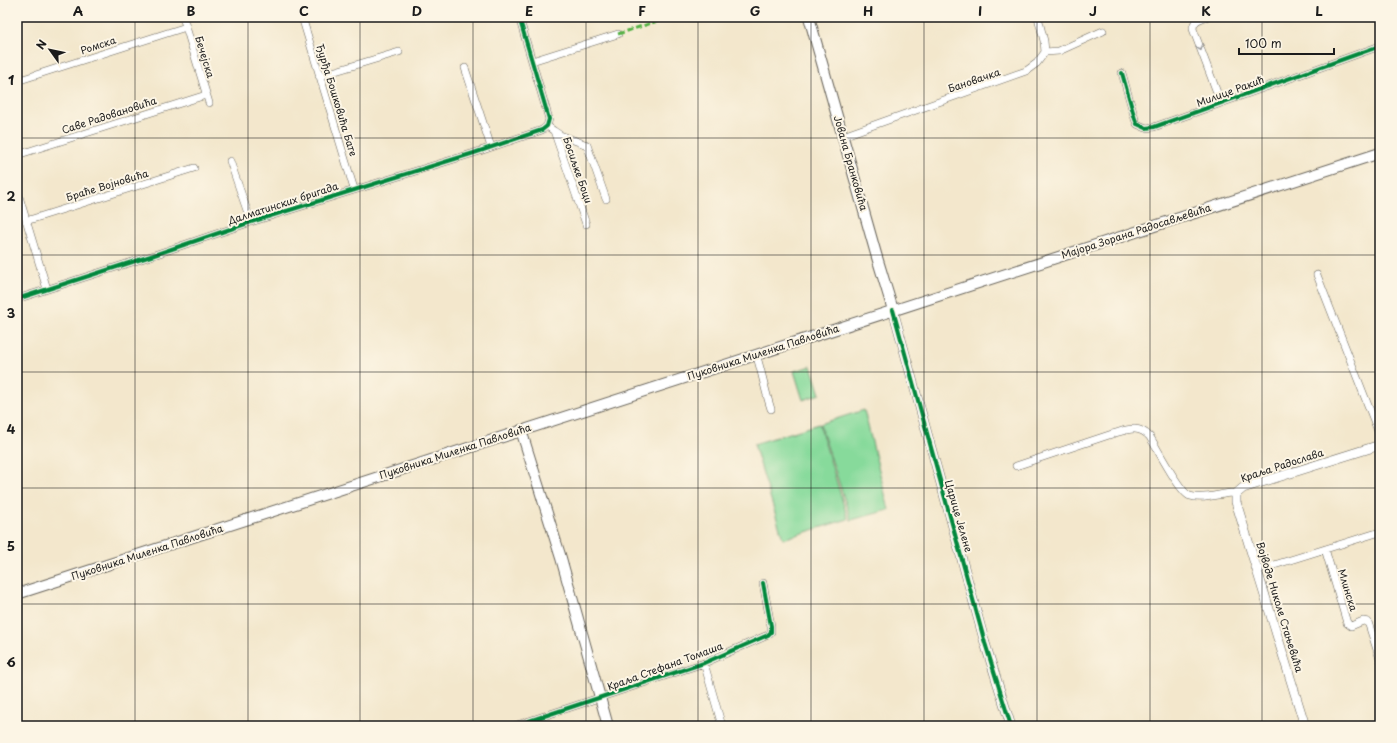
<svg xmlns="http://www.w3.org/2000/svg" width="1397" height="743" font-family="'Playpen Sans',sans-serif">
<rect width="100%" height="100%" fill="#fcf5e5"/>
<filter id="ink" filterUnits="userSpaceOnUse"><feTurbulence type="fractalNoise" baseFrequency=".025" numOctaves="2"/><feDisplacementMap in="SourceGraphic" scale="8" xChannelSelector="R" yChannelSelector="G"/><feConvolveMatrix kernelMatrix="1 2 1 2 8 2 1 2 1" color-interpolation-filters="sRGB"/></filter>
<filter id="wash" filterUnits="userSpaceOnUse"><feTurbulence type="fractalNoise" baseFrequency=".012" numOctaves="4" result="noise"/><feDisplacementMap in="SourceGraphic" scale="16" xChannelSelector="R" yChannelSelector="G"/><feGaussianBlur stdDeviation="0.9" result="paint"/><feColorMatrix in="noise" values="0 0 0 0 0 0 0 0 0 0 0 0 0 0 0 0 0 1.4 0 .05"/><feComposite in="paint" operator="in"/></filter>
<g filter="url(#wash)">
<rect width="100%" height="100%" fill="#f3e7cc"/>
<path fill="#87da9b" stroke="#527b5c" d="M811,366L820,394L803,400L794,371Z
M864,410L889,510L851,520L820,424Z
M819,424L848,519L783,539L754,444Z"/>
</g>
<g filter="url(#ink)">
<g fill="none" stroke-linecap="round" stroke-linejoin="round">
<defs>
<path id="minor" d="M183,17L209,103
M302,17L354,189
M1038,17L1044,41L1045,52
M1206,17C1199,19 1193,21 1193,29L1221,103
M532,61L618,34
M465,68L491,147
M1122,73L1135,119L1137,124L1146,128L1154,127L1380,46
M319,76L399,52
M17,81L186,27
M547,126L554,131L586,224
M554,131L560,135L587,145L606,199
M843,136L1026,71L1037,63L1045,52L1059,51L1103,31
M17,155L206,95
M230,161L251,222
M17,190L47,289
M26,221L194,168
M1317,275L1380,436
M17,299L154,255L251,222L474,153L542,130L547,126L549,119L519,17
M756,354C762,372 765,391 771,409
M1016,466L1112,434C1127,430 1138,424 1150,437C1157,448 1180,493 1190,496C1203,500 1219,494 1231,493L1236,494
M1325,549L1347,623L1351,626L1363,621L1368,622L1380,659
M1258,570L1380,532
M704,663L722,726
M514,726L704,663L768,635L771,632V626L763,583"/>
<path id="tertiary" d="M893,310L985,643L1011,726
M1305,726L1236,502V494L1243,488L1380,445"/>
<path id="secondary" d="M809,17L876,254L893,310
M521,430L561,558L608,726
M17,594L1380,153"/>
</defs>
<use href="#minor" stroke="#67635a" stroke-width="8"/>
<use href="#tertiary" stroke="#67635a" stroke-width="10"/>
<use href="#secondary" stroke="#67635a" stroke-width="12"/>
<use href="#minor" stroke="#fff" stroke-width="7"/>
<use href="#tertiary" stroke="#fff" stroke-width="9"/>
<use href="#secondary" stroke="#fff" stroke-width="10"/>
<path stroke="#55b145" stroke-width="3" stroke-dasharray="6 3" stroke-linecap="butt" d="M618,34L667,18"/>
<defs>
<path id="cycleway" d="M1122,73L1135,119L1137,124L1146,128L1154,127L1380,46
M17,299L154,255L251,222L474,153L542,130L547,126L549,119L519,17
M893,310L985,643L1011,726
M514,726L704,663L768,635L771,632V626L763,583"/>
</defs>
<use href="#cycleway" stroke="#fcf5e5" stroke-width="6"/>
<use href="#cycleway" stroke="#00873e" stroke-width="4"/>
</g>
<defs><path id="oneway-chevron" d="M-2-3.5L2.5 0L-2 3.5" fill="none" stroke-width="1.6" stroke-linecap="round" stroke-linejoin="round"/></defs>
<use stroke="#999" href="#oneway-chevron" transform="translate(1200 48) rotate(69)"/>
</g>
<path fill="none" stroke="#1c1c1c" stroke-width="1" stroke-opacity="0.55" d="M135,17V726M248,17V726M360,17V726M473,17V726M586,17V726M698,17V726M811,17V726M924,17V726M1037,17V726M1150,17V726M1262,17V726M17,138H1380M17,255H1380M17,372H1380M17,488H1380M17,604H1380"/>
<g text-anchor="middle" stroke-width="4" stroke-linejoin="round" paint-order="stroke">
<g font-size="10" fill="#1c1c1c" stroke="#fcf5e5">
<text transform="translate(98 45) rotate(-18)" y="4">Ромска</text>
<text transform="translate(205 57) rotate(73)" y="4">Бечејска</text>
<text transform="translate(974 80) rotate(-19)" y="4">Бановачка</text>
<text transform="translate(1230 91) rotate(-20)" y="4">Милице Ракић</text>
<text transform="translate(337 100) rotate(73)" y="4">Ђурђа Бошковића Бате</text>
<text transform="translate(109 115) rotate(-18)" y="4">Саве Радовановића</text>
<text transform="translate(851 163) rotate(74)" y="4">Јована Бранковића</text>
<text transform="translate(578 170) rotate(71)" y="4">Босиљке Боци</text>
<text transform="translate(107 185) rotate(-17)" y="4">Браће Војновића</text>
<text transform="translate(283 203) rotate(-18)" y="4">Далматинских бригада</text>
<text transform="translate(1136 231) rotate(-18)" y="4">Мајора Зорана Радосављевића</text>
<text transform="translate(763 352) rotate(-18)" y="4">Пуковника Миленка Павловића</text>
<text transform="translate(455 451) rotate(-18)" y="4">Пуковника Миленка Павловића</text>
<text transform="translate(1282 465) rotate(-18)" y="4">Краља Радослава</text>
<text transform="translate(959 516) rotate(74)" y="4">Царице Јелене</text>
<text transform="translate(147 552) rotate(-18)" y="4">Пуковника Миленка Павловића</text>
<text transform="translate(1348 590) rotate(73)" y="4">Млинска</text>
<text transform="translate(1280 607) rotate(73)" y="4">Војводе Николе Стањевића</text>
<text transform="translate(665 666) rotate(-20)" y="4">Краља Стефана Томаша</text>
</g>
</g>
<rect width="1397" height="743" fill="none" stroke="#fcf5e5" stroke-width="44"/>
<g transform="translate(50 50) rotate(303)" stroke="#fcf5e5" stroke-width="3" paint-order="stroke">
<path d="M0-3L7 15L0 10L-7 15Z" fill="#1c1c1c"/>
<text y="-6" font-size="11" font-weight="bold" text-anchor="middle" fill="#1c1c1c">N</text>
</g>
<path d="M1239 48v6h95v-6" fill="none" stroke="#1c1c1c" stroke-width="2"/>
<text x="1245" y="48" font-size="12" fill="#1c1c1c" stroke="#fcf5e5" stroke-width="3" paint-order="stroke">100 m</text>
<rect x="22" y="22" width="1353" height="699" fill="none" stroke="#1c1c1c" stroke-width="1.5"/>
<g font-size="13" text-anchor="middle" font-weight="bold" fill="#1c1c1c">
<text x="78" y="16">A</text>
<text x="191" y="16">B</text>
<text x="304" y="16">C</text>
<text x="417" y="16">D</text>
<text x="529" y="16">E</text>
<text x="642" y="16">F</text>
<text x="755" y="16">G</text>
<text x="868" y="16">H</text>
<text x="980" y="16">I</text>
<text x="1093" y="16">J</text>
<text x="1206" y="16">K</text>
<text x="1319" y="16">L</text>
<text x="11" y="85">1</text>
<text x="11" y="201">2</text>
<text x="11" y="318">3</text>
<text x="11" y="434">4</text>
<text x="11" y="551">5</text>
<text x="11" y="667">6</text>
</g>
</svg>
